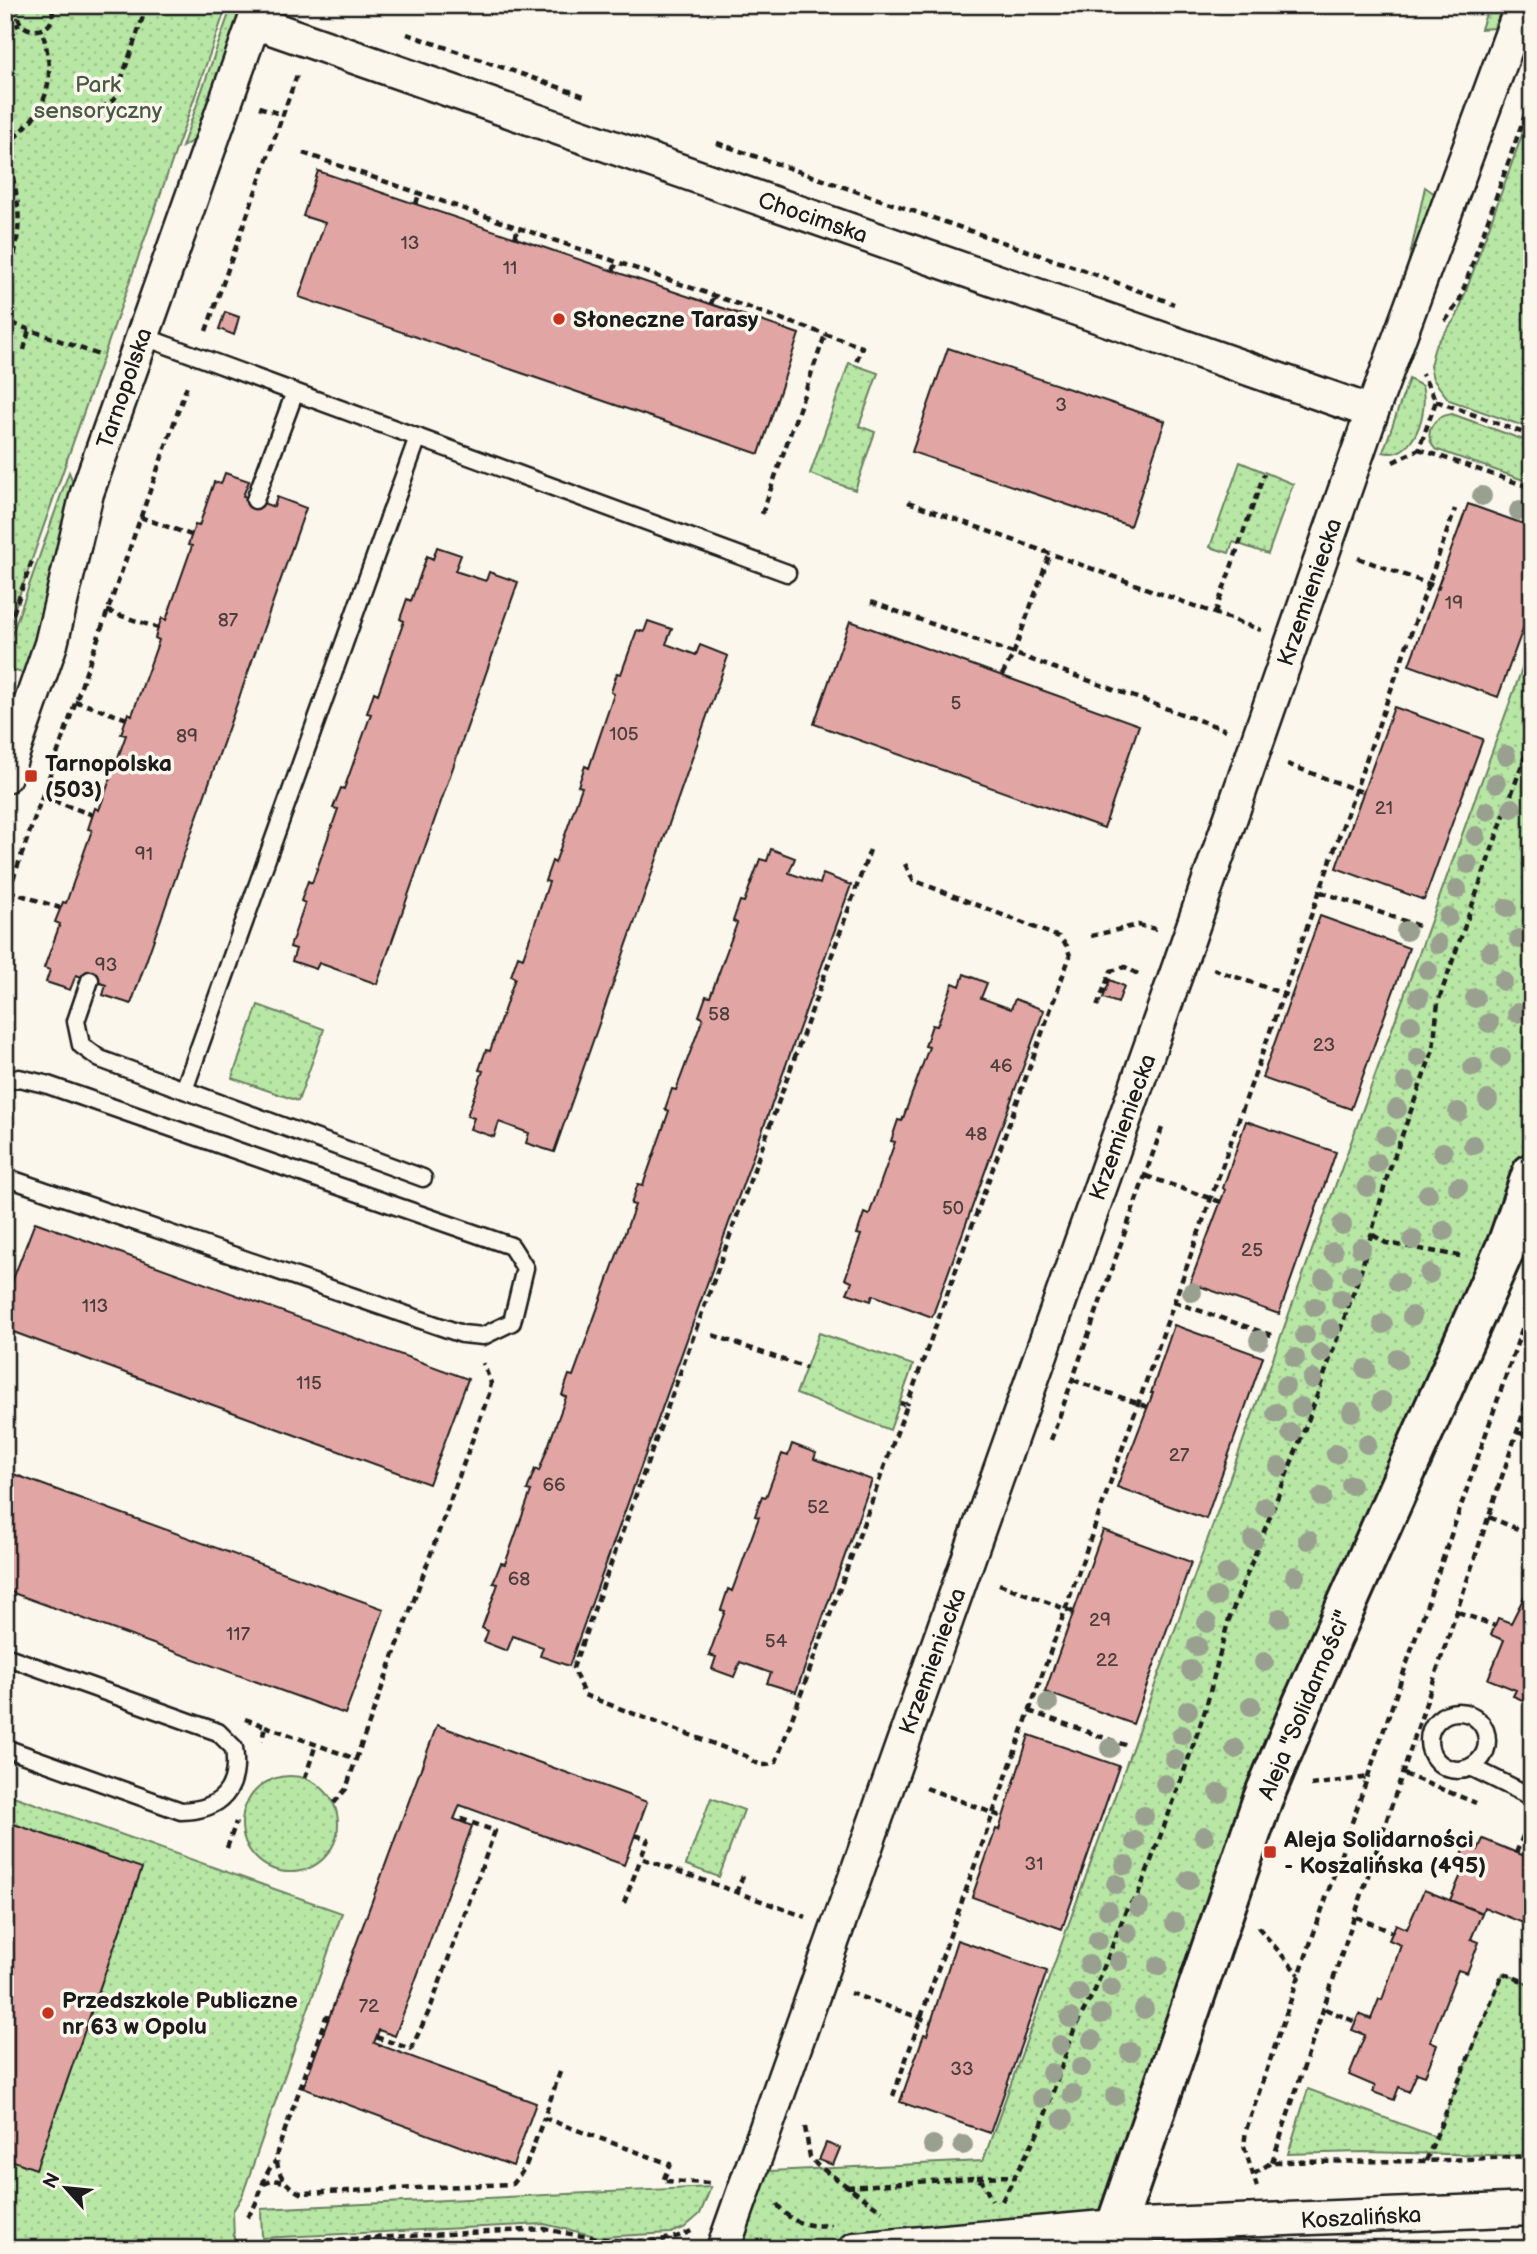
<svg xmlns="http://www.w3.org/2000/svg" width="1537" height="2254" font-family="'Balsamiq Sans',sans-serif">
<defs>
<pattern id="green-dots" width="8" height="8" patternUnits="userSpaceOnUse" patternTransform="scale(1.75)"><rect width="8" height="8" fill="#b7e6a5"/><path d="M2 2h.1M6 6h.1" fill="none" stroke="#9dc58d" stroke-width="1.8" stroke-linecap="round"/></pattern>
</defs>
<rect width="100%" height="100%" fill="#fbf7ec"/>
<filter id="ink" filterUnits="userSpaceOnUse"><feTurbulence type="fractalNoise" baseFrequency=".0143" numOctaves="2"/><feDisplacementMap in="SourceGraphic" scale="14" xChannelSelector="R" yChannelSelector="G"/><feConvolveMatrix kernelMatrix="1 2 1 2 8 2 1 2 1" color-interpolation-filters="sRGB"/></filter>
<g filter="url(#ink)">
<path fill="url(#green-dots)" stroke="#6a8160" stroke-width="2" d="M5,5H227L5,636Z
M232,5H248L202,135L182,147Z
M1489,5H1503L1494,28L1481,29Z
M1532,107V429L1449,400L1433,379L1430,366L1435,346L1457,316Z
M1425,187L1435,194V200L1411,267L1408,265Z
M849,363L878,373L859,426L875,432L855,490L810,474Z
M1409,379L1422,386C1429,409 1415,461 1383,452Z
M1452,414L1532,443V483L1435,449C1422,432 1434,416 1452,414Z
M1240,462L1293,484L1268,554L1233,542L1229,553L1210,547Z
M69,472L77,492L27,675L5,667V654Z
M1532,641V1172L1108,2249H855L1079,2228L733,2248L750,2172L983,2161Z
M258,1005L324,1029L298,1101L232,1078Z
M819,1333L913,1365L890,1430L796,1394Z
M242 1824a48 48 0 1 1 96 0a48 48 0 1 1-96 0Z
M5,1793L342,1913L242,2196L233,2211L234,2240L5,2249Z
M711,1798L744,1810L719,1877L686,1865Z
M1503,1973L1532,1985V2156L1363,2152L1288,2154L1308,2089L1436,2137Z
M711,2187L700,2214L684,2228L671,2233L600,2237L544,2224L262,2238L261,2209Z"/>
<path fill="#e1a6a4" stroke="#1c1c1c" stroke-width="2" d="M318,171L799,334L759,454L299,297L325,223L303,216Z
M225,312L239,317L234,335L219,329Z
M948,348L1165,421L1130,526L912,452Z
M225,473L249,481L243,496L274,507L277,497L306,508L131,1004L103,995L106,985L76,975L70,990L46,982L50,970L44,968L60,924L55,922L63,902L66,903L92,830L88,829L95,808L99,810L126,735L121,734L128,713L132,715L159,640L155,638L158,628L162,618L166,620L192,546L188,545L195,525L199,526L214,482L221,484Z
M1468,504L1532,527V604L1498,697L1409,665Z
M437,547L461,555L455,571L486,581L489,572L518,582L377,984L319,963L316,969L292,961L296,949L290,947L305,903L301,901L308,881L312,883L338,809L333,808L341,788L344,789L371,714L367,713L374,692L378,694L404,621L400,619L407,599L411,601L427,556L433,559Z
M648,621L672,629L666,644L696,655L700,645L728,656L554,1152L526,1143L529,1133L499,1122L494,1137L470,1129L474,1118L467,1116L483,1071L479,1070L486,1050L490,1051L515,978L511,976L518,956L523,958L549,882L545,881L552,861L555,863L582,787L578,786L585,766L589,768L614,694L611,692L617,673L621,674L637,630L644,632Z
M850,621L1139,725L1104,828L814,724Z
M1394,707L1483,739L1424,900L1336,868Z
M771,849L795,858L789,873L820,884L823,874L851,885L569,1666L540,1656L543,1647L513,1636L507,1651L484,1642L488,1631L482,1628L498,1584L493,1583L501,1563L505,1564L531,1491L527,1490L535,1469L539,1471L566,1397L562,1395L569,1375L573,1376L635,1205L631,1204L638,1184L643,1185L669,1111L665,1109L672,1089L676,1090L703,1018L699,1016L706,996L710,997L737,923L733,921L740,901L744,902L760,859L767,861Z
M1320,916L1409,948L1351,1109L1262,1078Z
M964,974L987,983L981,998L1011,1009L1015,999L1044,1010L932,1317L873,1295L871,1301L847,1293L852,1282L845,1279L861,1235L857,1234L864,1213L869,1215L895,1142L891,1141L898,1120L902,1121L929,1047L925,1046L932,1025L937,1026L953,983L960,986Z
M1110,980L1124,986L1118,1003L1103,998Z
M1246,1121L1336,1152L1279,1314L1190,1283L1225,1190L1223,1188Z
M35,1222L468,1379L429,1484L5,1329V1300Z
M1174,1325L1263,1357L1206,1519L1117,1487L1153,1393H1151Z
M792,1444L816,1453L814,1459L872,1480L796,1692L767,1683L771,1673L740,1662L734,1677L712,1669L716,1657L709,1655L725,1611L721,1610L728,1589L732,1591L759,1517L755,1516L762,1496L766,1497L782,1454L788,1456Z
M5,1471L384,1609L345,1714L5,1590Z
M1103,1530L1191,1562L1133,1724L1045,1692Z
M1529,1587L1532,1588V1704L1513,1696L1516,1690L1488,1679L1504,1640L1491,1635L1498,1618L1511,1623Z
M437,1725L647,1802L624,1865L460,1805L454,1819L472,1826L395,2036L379,2030L374,2043L536,2103L513,2166L303,2088Z
M1029,1735L1119,1766L1062,1929L972,1897L996,1829L999,1830Z
M5,1821L142,1868L36,2169L5,2158Z
M1483,1839L1532,1859V1923L1528,1925L1484,1907L1482,1913L1450,1900L1464,1868L1458,1865L1466,1845L1478,1850Z
M1424,1890L1482,1913L1471,1939L1479,1942L1467,1973L1458,1970L1430,2042L1437,2045L1425,2076L1417,2073L1409,2092L1399,2087L1394,2100L1373,2092L1375,2086L1349,2075L1365,2035L1352,2030L1359,2014L1371,2019L1379,1999L1382,2000L1401,1945L1389,1940L1396,1924L1407,1929Z
M957,1940L1047,1971L990,2133L900,2102L924,2034L927,2035Z
M826,2143L840,2148L833,2165L819,2160Z"/>
<g fill="none" stroke-linecap="round" stroke-linejoin="round">
<defs>
<path id="lane" d="M142,336L787,573
M255,500L295,392
M90,980L76,1021L81,1045L100,1059L423,1178
M5,1082L19,1078L45,1084L511,1246L525,1268L512,1322L483,1336L462,1334L5,1177
M184,1090L418,437
M5,1656L218,1732L234,1748C240,1789 222,1810 181,1811L5,1748
M1429 1741a29 29 0 1 1 58 0a29 29 0 1 1-58 0Z
M1471,1767L1532,1797"/>
<path id="street" d="M254,22L1372,412
M5,776L51,644L87,493L260,5
M723,2249L1178,969L1372,412L1522,5
M855,2249L1115,2226L1532,2209"/>
<path id="secondary" d="M1108,2249L1262,1801L1302,1705L1508,1242L1532,1173"/>
</defs>
<use href="#lane" stroke="#1c1c1c" stroke-width="21"/>
<use href="#street" stroke="#1c1c1c" stroke-width="37"/>
<use href="#secondary" stroke="#1c1c1c" stroke-width="44"/>
<path stroke="#1c1c1c" stroke-width="4.5" stroke-dasharray="7 5" stroke-linecap="butt" d="M19,5C8,38 63,39 51,5
M5,32L20,24
M407,34L587,97
M41,107C67,110 95,118 115,98L147,5
M259,107L283,115
M717,143L1083,270L1174,304
M5,146C47,111 58,84 42,31
M303,153L862,347L855,365
M5,154C25,208 21,237 5,291
M416,204L419,194
M515,238L518,228
M613,271L617,262
M711,304L714,296
M5,313L14,324L99,355
M1445,321L1459,302L1532,95
M206,331L298,72
M24,350L29,330
M1436,401L1532,436
M1419,449L1532,488
M1393,462L1419,449L1436,401L1422,374
M908,502L1261,630
M762,514L825,335
M140,517L191,535
M1358,558L1440,588
M871,602L1226,730
M107,611L158,628
M1215,613L1264,474
M5,636L32,561
M1002,675L1013,655L1050,553
M75,701L127,719
M1287,764L1365,793
M42,797L93,815
M870,850L573,1668L584,1695L746,1756C755,1764 765,1768 776,1762L907,1405L900,1403
M905,864L913,880L1059,937L1067,946L1070,956L907,1405
M9,891L60,908
M1321,892L1419,926
M5,902L188,383
M1091,936L1138,925L1156,929
M1213,969L1293,997
M1097,1006L1111,971L1125,967L1138,974
M1146,1176L1221,1202
M1373,1235L1386,1243L1460,1256
M1174,1302L1274,1336
M713,1335L806,1368
M1073,1380L1148,1407
M1517,1432L1532,1437
M1051,1440L1163,1125
M1489,1517L1532,1535
M999,1584L1076,1613
M1458,1612L1495,1626
M1029,1711L1125,1745
M245,1719L265,1726L262,1741
M265,1726L356,1759L489,1394L491,1383L483,1363
M1404,1774L1476,1803
M305,1778L316,1744
M1311,1785L1369,1777
M926,1788L1003,1817
M334,1803L346,1789L356,1759
M635,1835L648,1839L641,1858L806,1917
M227,1848L236,1822
M1516,1853L1528,1824
M736,1893L743,1876
M624,1903L641,1858
M1356,1917L1392,1932
M1258,1927L1299,1975
M850,1993L931,2022
M1325,2009L1356,2022
M329,2018L326,2017L277,2152C275,2171 284,2185 300,2193L512,2184L525,2168L544,2118
M376,2037L411,2049L430,2009L495,1831L456,1817
M560,2072L544,2118L670,2164L663,2181L711,2183
M893,2096L1455,509
M805,2127L810,2157L817,2165L882,2211
M1426,2161L1503,1973L1532,1985
M1272,2162L1526,1405L1532,1396
M1254,2174L1272,2162L1426,2161L1532,2156
M977,2177L1014,2176
M264,2184L274,2180L285,2182
M847,2187L973,2178L982,2181L992,2201
M1257,2187L1244,2146L1246,2130L1532,1300
M1002,2201L1041,2127L1075,2027L1095,1990L1127,1908L1138,1895L1174,1800L1205,1711L1228,1622L1309,1418L1361,1271L1388,1174L1433,1050L1438,1002L1532,736
M777,2204C791,2224 808,2227 831,2225
M247,2217C262,2201 260,2176 276,2161
M159,2249L545,2229C583,2237 658,2251 693,2230"/>
<use href="#lane" stroke="#fbf7ec" stroke-width="16"/>
<use href="#street" stroke="#fbf7ec" stroke-width="32"/>
<use href="#secondary" stroke="#fbf7ec" stroke-width="38"/>
</g>
<g fill="#9aa090">
<circle cx="1482" cy="496" r="10"/>
<circle cx="1519" cy="511" r="10"/>
<circle cx="1506" cy="755" r="10"/>
<circle cx="1496" cy="783" r="10"/>
<circle cx="1512" cy="808" r="10"/>
<circle cx="1487" cy="811" r="10"/>
<circle cx="1476" cy="836" r="10"/>
<circle cx="1468" cy="864" r="10"/>
<circle cx="1457" cy="889" r="10"/>
<circle cx="1507" cy="908" r="10"/>
<circle cx="1448" cy="917" r="10"/>
<circle cx="1406" cy="931" r="10"/>
<circle cx="1519" cy="939" r="10"/>
<circle cx="1438" cy="944" r="10"/>
<circle cx="1490" cy="952" r="10"/>
<circle cx="1428" cy="970" r="10"/>
<circle cx="1503" cy="981" r="10"/>
<circle cx="1419" cy="997" r="10"/>
<circle cx="1475" cy="998" r="10"/>
<circle cx="1517" cy="1013" r="10"/>
<circle cx="1489" cy="1023" r="10"/>
<circle cx="1411" cy="1025" r="10"/>
<circle cx="1418" cy="1057" r="10"/>
<circle cx="1501" cy="1057" r="10"/>
<circle cx="1473" cy="1067" r="10"/>
<circle cx="1406" cy="1082" r="10"/>
<circle cx="1488" cy="1100" r="10"/>
<circle cx="1397" cy="1109" r="10"/>
<circle cx="1458" cy="1112" r="10"/>
<circle cx="1386" cy="1136" r="10"/>
<circle cx="1473" cy="1145" r="10"/>
<circle cx="1443" cy="1152" r="10"/>
<circle cx="1377" cy="1163" r="10"/>
<circle cx="1367" cy="1187" r="10"/>
<circle cx="1458" cy="1187" r="10"/>
<circle cx="1428" cy="1194" r="10"/>
<circle cx="1342" cy="1225" r="10"/>
<circle cx="1444" cy="1231" r="10"/>
<circle cx="1413" cy="1240" r="10"/>
<circle cx="1361" cy="1248" r="10"/>
<circle cx="1333" cy="1252" r="10"/>
<circle cx="1352" cy="1274" r="10"/>
<circle cx="1429" cy="1274" r="10"/>
<circle cx="1324" cy="1279" r="10"/>
<circle cx="1398" cy="1282" r="10"/>
<circle cx="1192" cy="1292" r="10"/>
<circle cx="1341" cy="1299" r="10"/>
<circle cx="1315" cy="1307" r="10"/>
<circle cx="1412" cy="1316" r="10"/>
<circle cx="1383" cy="1324" r="10"/>
<circle cx="1331" cy="1329" r="10"/>
<circle cx="1305" cy="1335" r="10"/>
<circle cx="1259" cy="1340" r="10"/>
<circle cx="1321" cy="1353" r="10"/>
<circle cx="1295" cy="1358" r="10"/>
<circle cx="1398" cy="1359" r="10"/>
<circle cx="1366" cy="1369" r="10"/>
<circle cx="1312" cy="1379" r="10"/>
<circle cx="1285" cy="1386" r="10"/>
<circle cx="1382" cy="1401" r="10"/>
<circle cx="1301" cy="1407" r="10"/>
<circle cx="1352" cy="1412" r="10"/>
<circle cx="1276" cy="1413" r="10"/>
<circle cx="1291" cy="1433" r="10"/>
<circle cx="1367" cy="1444" r="10"/>
<circle cx="1336" cy="1454" r="10"/>
<circle cx="1279" cy="1467" r="10"/>
<circle cx="1351" cy="1485" r="10"/>
<circle cx="1322" cy="1497" r="10"/>
<circle cx="1265" cy="1507" r="10"/>
<circle cx="1253" cy="1540" r="10"/>
<circle cx="1308" cy="1540" r="10"/>
<circle cx="1226" cy="1574" r="10"/>
<circle cx="1295" cy="1576" r="10"/>
<circle cx="1216" cy="1597" r="10"/>
<circle cx="1280" cy="1618" r="10"/>
<circle cx="1207" cy="1623" r="10"/>
<circle cx="1197" cy="1646" r="10"/>
<circle cx="1264" cy="1662" r="10"/>
<circle cx="1191" cy="1670" r="10"/>
<circle cx="1048" cy="1703" r="10"/>
<circle cx="1251" cy="1706" r="10"/>
<circle cx="1188" cy="1710" r="10"/>
<circle cx="1182" cy="1735" r="10"/>
<circle cx="1110" cy="1748" r="10"/>
<circle cx="1235" cy="1749" r="10"/>
<circle cx="1175" cy="1759" r="10"/>
<circle cx="1165" cy="1784" r="10"/>
<circle cx="1219" cy="1793" r="10"/>
<circle cx="1144" cy="1816" r="10"/>
<circle cx="1204" cy="1836" r="10"/>
<circle cx="1135" cy="1841" r="10"/>
<circle cx="1125" cy="1865" r="10"/>
<circle cx="1189" cy="1880" r="10"/>
<circle cx="1116" cy="1884" r="10"/>
<circle cx="1139" cy="1907" r="10"/>
<circle cx="1108" cy="1910" r="10"/>
<circle cx="1175" cy="1923" r="10"/>
<circle cx="1128" cy="1933" r="10"/>
<circle cx="1098" cy="1940" r="10"/>
<circle cx="1119" cy="1961" r="10"/>
<circle cx="1089" cy="1965" r="10"/>
<circle cx="1158" cy="1966" r="10"/>
<circle cx="1111" cy="1988" r="10"/>
<circle cx="1079" cy="1993" r="10"/>
<circle cx="1144" cy="2009" r="10"/>
<circle cx="1101" cy="2014" r="10"/>
<circle cx="1070" cy="2018" r="10"/>
<circle cx="1092" cy="2040" r="10"/>
<circle cx="1060" cy="2045" r="10"/>
<circle cx="1130" cy="2052" r="10"/>
<circle cx="1081" cy="2067" r="10"/>
<circle cx="1051" cy="2073" r="10"/>
<circle cx="1072" cy="2094" r="10"/>
<circle cx="1115" cy="2096" r="10"/>
<circle cx="1042" cy="2098" r="10"/>
<circle cx="1063" cy="2119" r="10"/>
<circle cx="933" cy="2145" r="10"/>
<circle cx="963" cy="2145" r="10"/>
</g>
</g>
<g fill="#c8321e" stroke="#fbf7ec" stroke-width="2.5">
<circle cx="559" cy="319" r="7"/>
<rect x="24" y="769" width="14" height="14" rx="3.5"/>
<rect x="1263" y="1845" width="14" height="14" rx="3.5"/>
<circle cx="48" cy="2013" r="7"/>
</g>
<g text-anchor="middle" stroke-width="7" stroke-linejoin="round" paint-order="stroke">
<g font-size="19" fill="#4d3e3e">
<text x="410" y="249">13</text>
<text x="510" y="274">11</text>
<text x="1061" y="411">3</text>
<text x="1454" y="609">19</text>
<text x="228" y="626">87</text>
<text x="956" y="709">5</text>
<text x="624" y="740">105</text>
<text x="187" y="742">89</text>
<text x="1384" y="814">21</text>
<text x="144" y="860">91</text>
<text x="106" y="971">93</text>
<text x="719" y="1020">58</text>
<text x="1324" y="1051">23</text>
<text x="1001" y="1072">46</text>
<text x="976" y="1140">48</text>
<text x="953" y="1214">50</text>
<text x="1252" y="1256">25</text>
<text x="95" y="1312">113</text>
<text x="309" y="1389">115</text>
<text x="1179" y="1461">27</text>
<text x="554" y="1491">66</text>
<text x="818" y="1513">52</text>
<text x="519" y="1585">68</text>
<text x="1100" y="1626">29</text>
<text x="238" y="1640">117</text>
<text x="776" y="1647">54</text>
<text x="1107" y="1666">22</text>
<text x="1034" y="1870">31</text>
<text x="369" y="2012">72</text>
<text x="962" y="2075">33</text>
</g>
<g font-size="23" fill="#4a5945" stroke="#fbf7ec">
<text x="98" y="92">Park<tspan x="98" dy="26">sensoryczny</tspan></text>
</g>
<g font-size="23" fill="#1c1c1c" stroke="#fbf7ec">
<text transform="translate(813 217) rotate(19)" y="8">Chocimska</text>
<text transform="translate(124 388) rotate(-71)" y="8">Tarnopolska</text>
<text transform="translate(1309 592) rotate(-71)" y="8">Krzemieniecka</text>
<text transform="translate(1122 1127) rotate(-70)" y="8">Krzemieniecka</text>
<text transform="translate(932 1661) rotate(-70)" y="8">Krzemieniecka</text>
<text transform="translate(1304 1705) rotate(-67)" y="8">Aleja "Solidarności"</text>
<text transform="translate(1361 2217) rotate(-3)" y="8">Koszalińska</text>
</g>
<g font-size="23" font-weight="bold" fill="#1c1c1c" stroke="#fbf7ec" text-anchor="start">
<text x="573" y="327">Słoneczne Tarasy</text>
<text x="45" y="771">Tarnopolska<tspan x="45" dy="26">(503)</tspan></text>
<text x="1284" y="1847">Aleja Solidarności<tspan x="1284" dy="26">- Koszalińska (495)</tspan></text>
<text x="62" y="2008">Przedszkole Publiczne<tspan x="62" dy="26">nr 63 w Opolu</tspan></text>
</g>
</g>
<rect width="1537" height="2254" fill="none" stroke="#fbf7ec" stroke-width="28"/>
<rect x="14" y="14" width="1509" height="2226" fill="none" stroke="#1c1c1c" stroke-width="2.5" filter="url(#ink)"/>
<g transform="translate(66 2188) rotate(297)" stroke="#fbf7ec" stroke-width="5" paint-order="stroke">
<path d="M0-5L12 26L0 18L-12 26Z" fill="#1c1c1c"/>
<text y="-10" font-size="19" font-weight="bold" text-anchor="middle" fill="#1c1c1c">N</text>
</g>
</svg>
